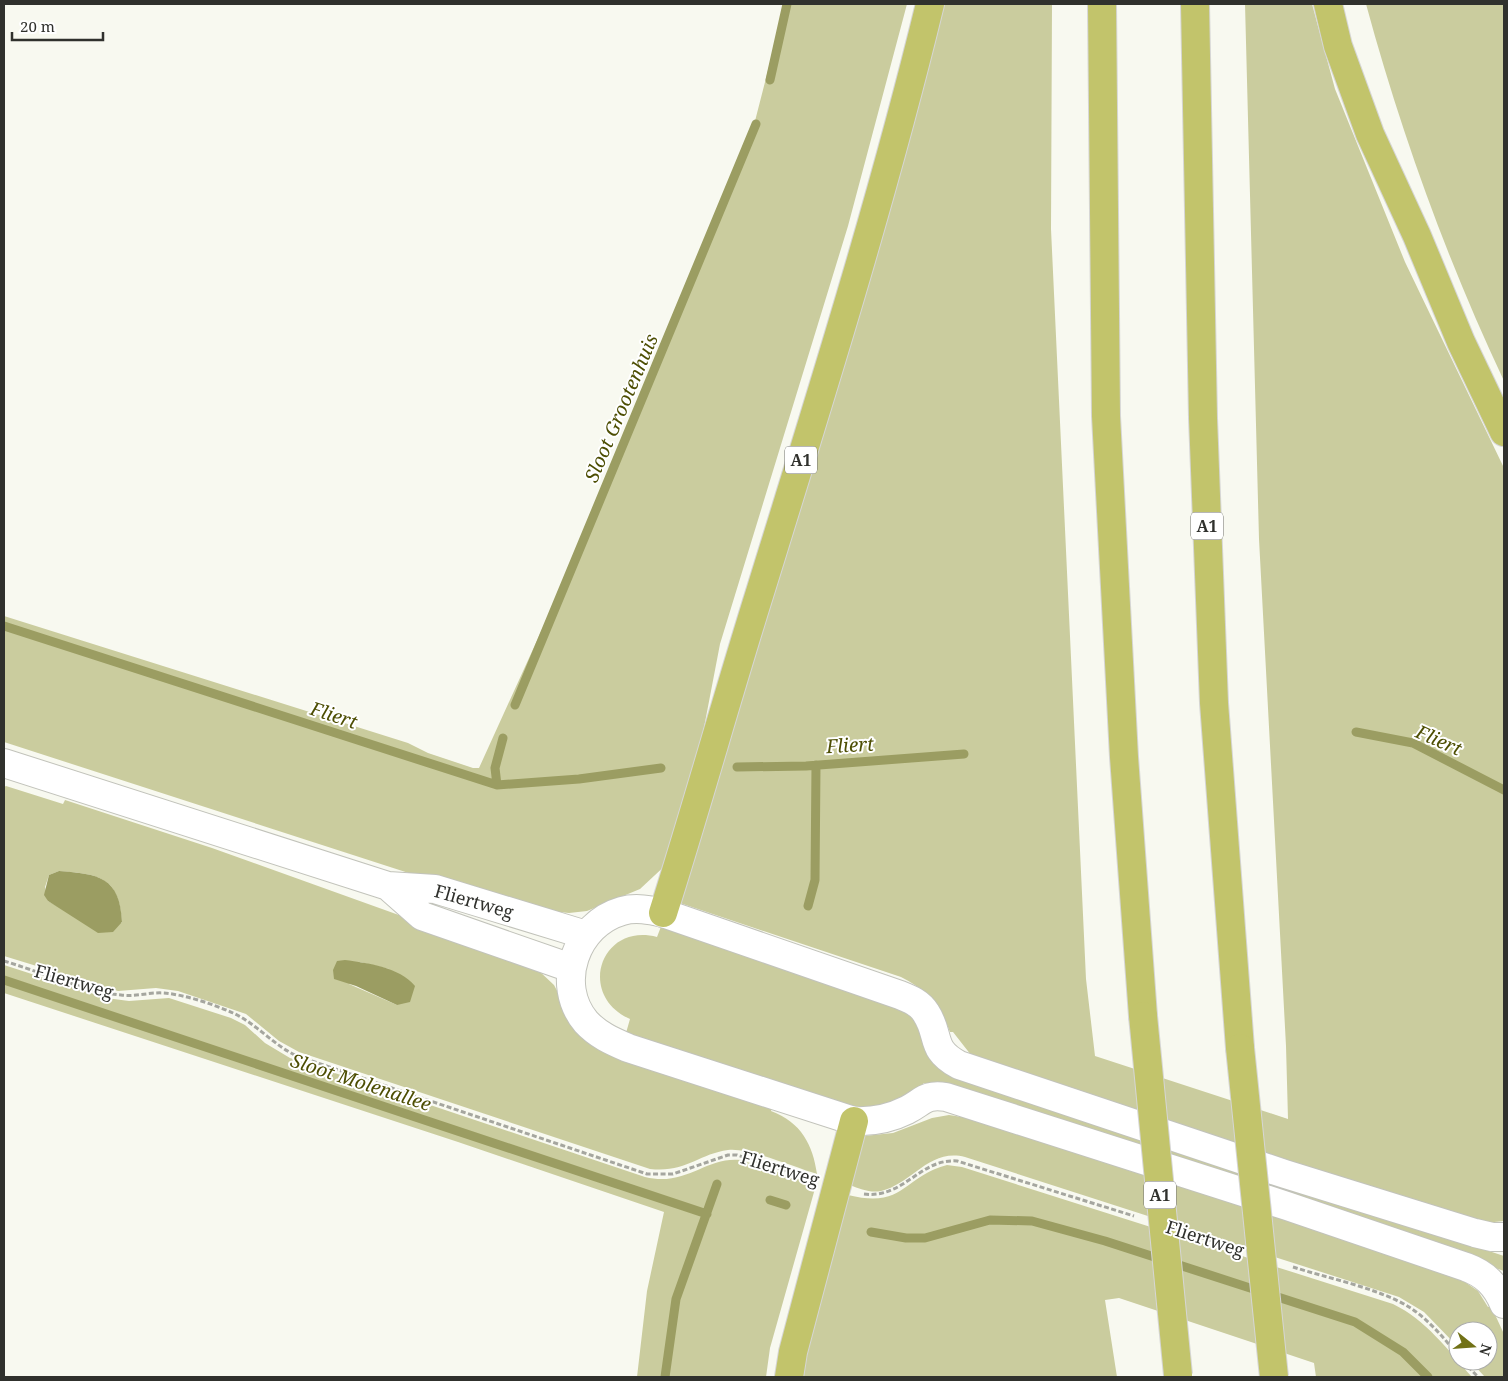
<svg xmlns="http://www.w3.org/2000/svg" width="1508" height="1381" font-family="'Noto Serif',serif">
<rect width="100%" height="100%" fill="#f8f9f0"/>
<path fill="#cacc9e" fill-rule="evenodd" d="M785,4H907L848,226L720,644L697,764L669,862L640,889L587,911L569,913L542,910L421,877L4,742V616L408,743L428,753L473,768H479L624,449L699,267L755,121Z
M942,4H1052L1051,229L1086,979L1095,1056L1288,1119L1286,1046L1259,539L1245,4H1312L1335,89L1405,262L1504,468V1221L1475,1224L971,1055L953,1032H950C940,1006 927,990 901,977L680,903Z
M1366,4H1504V381C1447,260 1401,133 1366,4Z
M6,786L63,804L65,800L212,848L460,937L538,970L554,985L567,1010L772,1107L771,1111C801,1122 813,1145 817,1174C796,1168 747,1147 728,1150C698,1154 686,1173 650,1169L299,1052L279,1041L246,1014L178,991L156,988L118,991L4,956V787ZM59,871C99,874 120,877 122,923L64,910L48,901L45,887L49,875ZM360,962L389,969L397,1005L349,984Z
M662,924L886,997L917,1019L931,1060L944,1071L1504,1256V1271L941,1083H924L897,1105L858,1109L626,1033L630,1019C576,995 601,922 657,937Z
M4,965L106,998L129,1001L169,998L231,1018L245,1025L265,1043L290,1058L645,1177C687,1187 706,1156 741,1160L816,1185L770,1348L766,1377H637L647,1291L664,1212L458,1142L4,993Z
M949,1115L968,1118L1387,1250L1465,1282L1478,1291L1488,1307L1491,1306L1504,1334V1377H1485L1470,1361H1488V1331H1458V1347L1424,1312L1399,1297L965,1157C929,1148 912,1184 881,1191C870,1193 860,1189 850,1185L864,1136L893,1133L932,1118Z
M947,1165L962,1167L1393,1304C1426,1320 1448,1350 1472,1377H1316L1314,1363L1119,1298L1105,1300L1117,1377H802L806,1355L848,1195C905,1209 902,1177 947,1165Z"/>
<path fill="#9b9d62" d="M59,871C99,874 120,877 122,922L113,932L98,933L48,901L44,895L49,875Z
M345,960C368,963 399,967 415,986L410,1002L397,1005L356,986L334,979L333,970L337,961Z"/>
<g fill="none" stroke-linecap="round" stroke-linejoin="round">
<path stroke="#9b9d62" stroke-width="9" d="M770,80L787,4
M4,626L497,785L579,779L661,768
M515,705L756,124
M1356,732L1413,743L1504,790
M737,767L806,766L964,754
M497,785L495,768L503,738
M808,906L815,880L816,765
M4,980L707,1214
M770,1200L786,1205
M871,1232L906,1238H925L990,1220L1032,1221L1105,1241L1355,1322L1403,1352L1428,1377
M665,1377L676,1299L717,1184"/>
<defs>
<path id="secondary" d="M4,763L388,886L435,889L586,935
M388,886L422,916L571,968
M1504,1237H1492L1475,1233L1285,1174L959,1065C929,1049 941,1036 926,1013C920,1003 910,999 900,995L663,913C650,910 636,907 622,911C576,924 554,984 586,1022C598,1035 612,1041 628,1048L854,1121C873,1122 889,1119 907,1110C924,1101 925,1094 946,1097L1287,1206L1466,1267C1485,1274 1496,1285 1504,1304"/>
<path id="motorway" d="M1102,4L1106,416L1124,757L1143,1016
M1195,4L1203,418L1214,703L1240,1048
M1328,4L1338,46L1370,134L1417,236L1461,342L1504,432
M663,913C697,806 727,697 761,589C821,395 882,201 930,4
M789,1377L793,1352L854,1121"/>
</defs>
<use href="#secondary" stroke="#c2c3bb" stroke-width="30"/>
<use href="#motorway" stroke="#d6d6d5" stroke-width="30"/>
<path stroke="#a5a69f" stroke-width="3" stroke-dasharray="5 2.5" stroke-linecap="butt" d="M4,961C38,971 87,992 121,995C136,997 149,992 164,993C186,995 213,1004 233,1013C257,1024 273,1045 297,1056L647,1174H673L728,1155H737L810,1178
M864,1194C904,1199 920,1158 957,1161L1134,1216
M1193,1235L1232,1247
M1293,1267C1327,1278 1378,1288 1409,1307C1428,1319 1443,1337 1458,1355
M1463,1361L1478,1377"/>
<use href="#secondary" stroke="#fff" stroke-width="28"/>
<use href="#motorway" stroke="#c2c46b" stroke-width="28"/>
<defs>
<path id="motorway-bridge" d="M1143,1016L1178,1375
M1240,1048L1274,1377"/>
</defs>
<use href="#motorway-bridge" stroke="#d6d6d5" stroke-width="30" stroke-linecap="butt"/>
<use href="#motorway-bridge" stroke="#c2c46b" stroke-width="28"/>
</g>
<g text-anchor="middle" stroke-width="4" stroke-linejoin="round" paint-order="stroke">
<g fill="#fff" stroke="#6e6f6c" stroke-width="1">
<rect x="785" y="446.5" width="32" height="27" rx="4"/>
<rect x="1191" y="512.5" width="32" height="27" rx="4"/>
<rect x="1144" y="1181.5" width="32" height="27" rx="4"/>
</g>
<g font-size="16" font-weight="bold" fill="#30312d">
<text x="801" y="466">A1</text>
<text x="1207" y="532">A1</text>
<text x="1160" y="1201">A1</text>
</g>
<g font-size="18" fill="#30312d" stroke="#fff">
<text transform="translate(474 902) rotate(16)" y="6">Fliertweg</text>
<text transform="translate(74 982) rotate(16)" y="6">Fliertweg</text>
<text transform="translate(780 1169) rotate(17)" y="6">Fliertweg</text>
<text transform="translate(1205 1239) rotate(18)" y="6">Fliertweg</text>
</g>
<g font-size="19" font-style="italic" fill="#4d4e03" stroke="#fff">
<text transform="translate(621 408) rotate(-67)" y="7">Sloot Grootenhuis</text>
<text transform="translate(334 715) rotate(18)" y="7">Fliert</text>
<text transform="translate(1439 740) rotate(24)" y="7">Fliert</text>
<text transform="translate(850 745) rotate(-3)" y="7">Fliert</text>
<text transform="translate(361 1082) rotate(18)" y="7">Sloot Molenallee</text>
</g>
</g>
<rect width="1508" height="1381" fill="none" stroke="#30312d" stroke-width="10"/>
<g transform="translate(1473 1346) rotate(107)"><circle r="24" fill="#ffffff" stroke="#acadab"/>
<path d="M0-4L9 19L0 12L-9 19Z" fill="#717116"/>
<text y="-8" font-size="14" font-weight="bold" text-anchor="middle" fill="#30312d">N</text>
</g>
<path d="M12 32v8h91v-8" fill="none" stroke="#30312d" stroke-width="2.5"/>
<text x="20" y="32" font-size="15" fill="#30312d" stroke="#ffffff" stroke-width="4" paint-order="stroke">20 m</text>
</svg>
